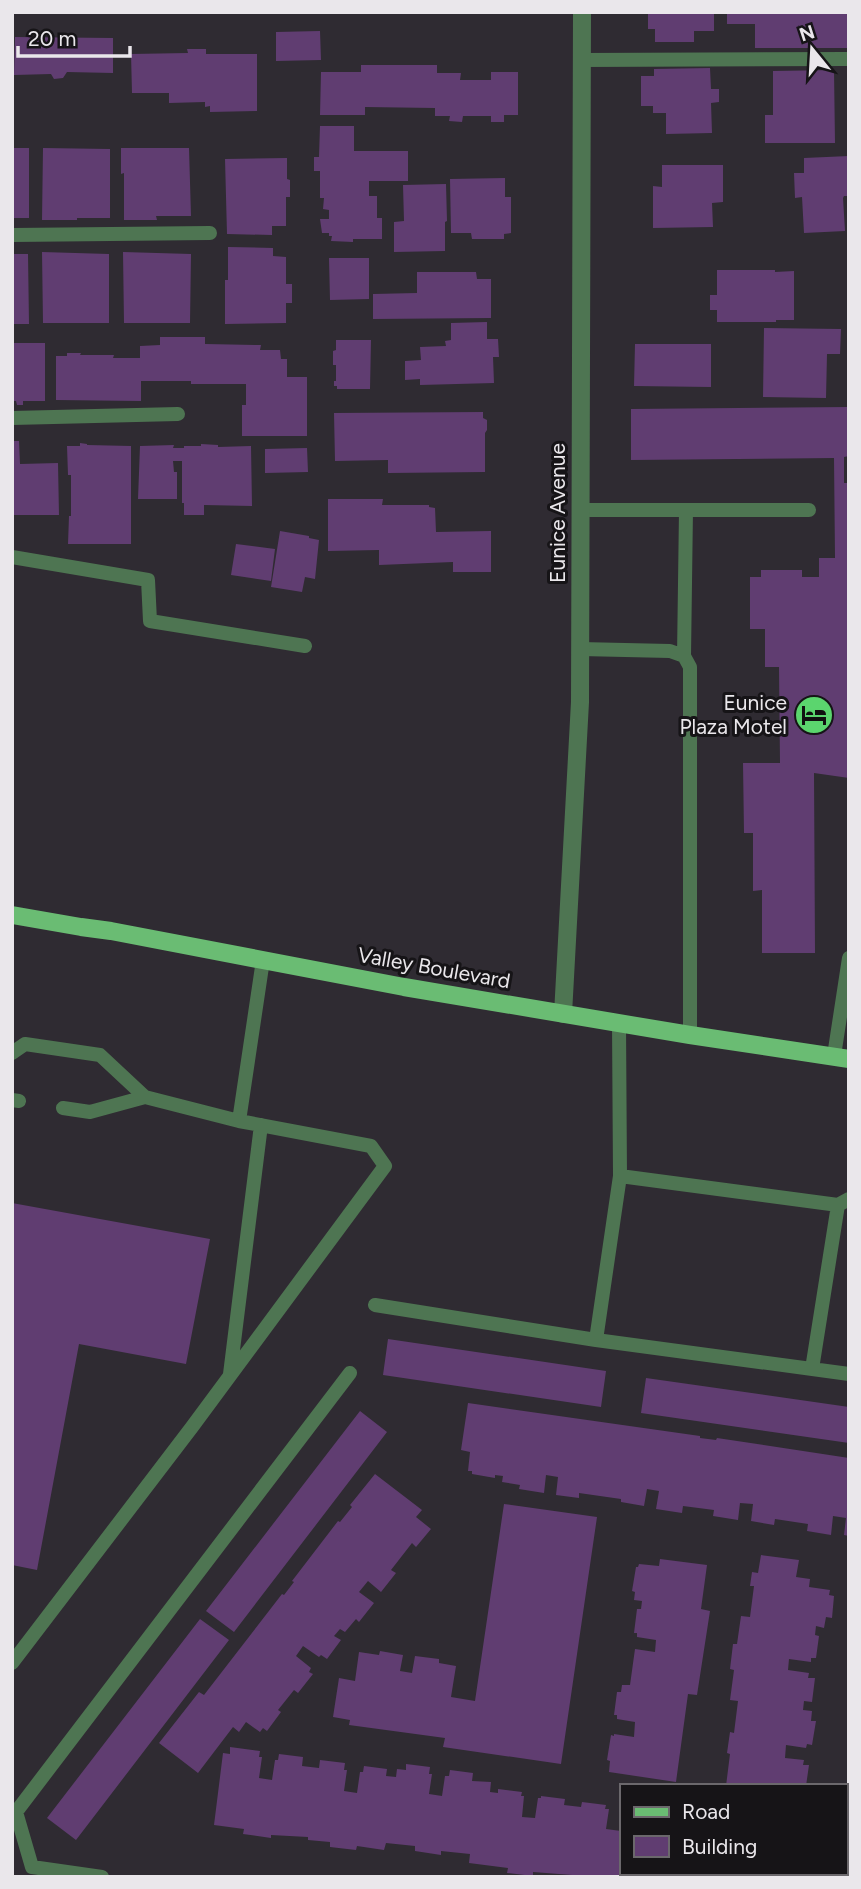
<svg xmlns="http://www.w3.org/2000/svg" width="861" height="1889" font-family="Figtree,sans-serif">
<rect width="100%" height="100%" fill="#2f2b32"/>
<path fill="#603d71" d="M648,12H714V31H694V42H655V29H648Z
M727,12H849V48H755V24H727Z
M320,31L321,60L276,61V32Z
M15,37L113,38V73L67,72L63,78L54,79L51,74L14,75Z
M187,49H206V54H257V111L210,112V106L205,107V102L169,103V93H132L131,54L188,53Z
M361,65H437V73H461L460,80H491V72H518V115H504V122H491V116H463L462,122L449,121L450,116H435V108L365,107V115H320L321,72H361Z
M710,68L711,89H719V102L711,103L712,133L666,134V113H653V106H641V76H654V69Z
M834,70L835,143H765V115H773V71Z
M320,126H354V151H408V181H369V196H377V218H382V239H353V242L331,241L332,236H329V233H322L320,219H329V210L323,209L324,198H320V171H314V157H319Z
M12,148H29V218H12Z
M43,148L110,149V218H77V220H42Z
M121,148H189L191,216H156L157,220H124V173L121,174Z
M849,156V196H844L843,198L845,231L804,233L802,197L795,198L794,173H804V158Z
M287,158V179L290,180V197H286V226H272V235L227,234L225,159Z
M662,165H723V202L712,203L713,227L653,228V186L662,187Z
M505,178V197H511V233L504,234V239H472L471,233H451L450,179Z
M446,184L447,221L445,222V251L394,252V222L404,221L403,185Z
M228,247L273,248V256L286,257V284H292V303H286V323L225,324V280H228Z
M42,252L109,254V323H43Z
M123,252L191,254L190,323H124Z
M12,254H28L29,324H12Z
M329,258H369V299L330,300Z
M717,270H775V272L794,271V320H776V322H717V310H710V295H717Z
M417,272H476L477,279H491V318L373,319V294L417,293Z
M487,322V339H498L499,357H493L494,383L420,385V379L405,380V361L421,360L420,347L446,346L445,341L451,340V323Z
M764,328L841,329L840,354H827L826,398L763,397Z
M160,337H205V344L261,345L260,350H280L281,359H287V377H307V436H242V405H246V384H191V381H141V401L56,400V356H67V353H81L80,355H114L113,358H140V346L160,345Z
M336,340H371L370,389H337V386H334V381H336V365H333V351L336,350Z
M12,343H45V401H23V405H17L16,401H12Z
M635,344H711V387L634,386Z
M849,407V456L844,457V483H849V778L814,773L815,953H762V890L753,891V833H744L743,763H780L779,667H765V629H750V577H761V570H802V577H819V558H835L834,458L631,460V409Z
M483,412V418L487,420V430L485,433V472L388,473V460L335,461L334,413Z
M12,441H19L20,464L58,463L59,515H12Z
M80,443L87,444V445L131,446V544H68L69,516H71V475H68L67,446H80Z
M201,444L218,445V447L251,446L252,506L204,505V515H184V503H182V461H173L174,472H177V499H138L140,446L174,445L173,448H184V446H201Z
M307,448L308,472L265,473V449Z
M328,499H383L382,505H429V507L435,508L436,532L491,531V572H453V562L379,565V550L328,551Z
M280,531L309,536V538L319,540L315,579L305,577L302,592L271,587Z
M236,544L275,549L271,581L231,575Z
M12,1203L210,1239L186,1364L79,1344L37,1570L12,1565Z
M388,1339L606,1371L601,1407L383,1375Z
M646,1378L849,1407V1443L641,1413Z
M468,1403L700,1436V1438L716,1440L717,1438L849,1458V1536L844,1535L846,1518L833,1516L831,1535L807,1531L808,1524L775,1519L774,1525L751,1521L753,1504L740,1503L738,1520L713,1516L714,1510L683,1506L682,1513L656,1509L659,1491L647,1489L644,1506L621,1502V1499L579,1493V1498L556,1495L558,1477L546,1475L544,1493L519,1489L520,1485L502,1482L503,1476L495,1475V1478L472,1474V1471H468L470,1452L461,1450Z
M360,1411L387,1432L234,1632L206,1611Z
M375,1474L422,1510L416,1517L431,1529L416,1547L412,1543L391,1570L396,1573L381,1592L368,1581L359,1592L374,1603L359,1622L356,1619L345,1632L340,1629L334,1636L341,1640L327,1659L321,1655L319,1657L303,1646L296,1656L311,1668L309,1672L313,1674L298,1693L294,1690L278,1710L281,1712L267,1731L263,1728L260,1732L246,1722L239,1732L233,1727L198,1773L159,1743L199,1692L204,1695L282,1594L284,1595L294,1582L292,1581L338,1521L340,1522L352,1507L350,1505Z
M504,1504L597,1517L561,1764L443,1747L445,1738L349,1725L350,1720L333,1717L339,1678L355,1681L359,1652L379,1655L380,1651L403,1655L400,1671L412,1673L415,1656L439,1659V1663L456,1666L451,1697L475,1701Z
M761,1555L799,1560L796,1577L810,1579L809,1587L830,1590L829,1595L834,1596L832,1618L826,1617L824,1628L816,1626L815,1635L819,1636L816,1658H811V1662L789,1659L788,1670L809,1673L808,1678H815L812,1702L804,1701L803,1710L812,1711L811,1721H816L812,1745L807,1744L806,1748L786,1745L785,1758L804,1760L803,1765H809L806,1786H726L730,1754L727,1753L730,1732L734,1733L738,1701L730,1700L734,1670L730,1669L733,1644H737L741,1616L750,1617L754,1586H750L752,1572L758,1573Z
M660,1559L707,1565L701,1609L710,1611L697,1695L688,1694L676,1782L609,1772L610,1761L607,1760L611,1735L614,1736V1734L634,1737L635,1722L617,1719V1715H614L617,1692H621L622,1685H630L635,1649L655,1652L656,1640L637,1637V1633H634L637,1609H641L642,1601L634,1600L635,1592L632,1591L636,1567H638L639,1564L659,1566Z
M200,1619L229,1640L76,1840L47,1818Z
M230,1747L260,1751L259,1757H262L259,1778L272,1780L275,1760H278L279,1754L303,1757L302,1766L319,1768L320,1760L345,1763L344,1770H347L344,1791L357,1793L360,1772H363L364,1766L387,1769L386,1776L396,1777L397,1769L406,1770V1764L430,1767L429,1774H432L429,1794L442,1796L445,1776H449L450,1770L473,1773L472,1781L491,1782L490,1792L498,1793V1789L522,1792L521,1796H524L522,1817L535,1818L538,1798H541V1796L565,1799L564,1805L581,1807L582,1802L606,1805L605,1809H609L606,1829L621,1831V1873H845V1838L849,1839V1877H572V1875L533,1872V1876L507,1873L508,1868L469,1863L470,1854L441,1851V1855L415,1851V1846L386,1843L384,1850L357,1846L356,1850L330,1847V1842L308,1840V1837L271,1835V1838L243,1834L244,1829L214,1825L223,1753L230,1754Z"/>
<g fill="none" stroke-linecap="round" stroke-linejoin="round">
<path stroke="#4e7552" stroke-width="14" d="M582,60L847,59
M12,235L210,233
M12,418L178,414
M581,510H809
M12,557L148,580L150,621L305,646
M580,649L670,651L684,656L690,667V1035
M684,656L686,510
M619,1023L620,1176L838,1205L849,1199
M12,1053L25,1044L100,1055L145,1097L239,1121L371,1146L385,1166L192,1427L12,1663
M834,1056L849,958
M12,1100L19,1101
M63,1108L90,1112L145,1097
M239,1121L263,960
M620,1176L596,1340L849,1374
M375,1305L596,1340
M812,1369L838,1205
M230,1374L261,1125
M102,1877L32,1867L16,1812L350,1373"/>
<path stroke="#4e7552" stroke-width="18" d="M563,1014L580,702L582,12"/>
<path stroke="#6abc73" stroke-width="18" d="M12,915L81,927L111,931L404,987L690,1035L849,1059"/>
</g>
<defs>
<symbol id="hotel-disc" viewBox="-11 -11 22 22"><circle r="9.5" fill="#5bd56e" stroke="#161417"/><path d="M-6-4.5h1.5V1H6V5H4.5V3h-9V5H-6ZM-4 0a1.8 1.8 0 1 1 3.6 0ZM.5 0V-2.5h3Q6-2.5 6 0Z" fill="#111"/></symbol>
</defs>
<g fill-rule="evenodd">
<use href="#hotel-disc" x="792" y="693" width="44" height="44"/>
</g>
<g text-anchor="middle" stroke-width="6" stroke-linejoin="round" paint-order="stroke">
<g font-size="21" fill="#eae7eb" stroke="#161417">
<text transform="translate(558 513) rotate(-90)" y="7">Eunice Avenue</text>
<text transform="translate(434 968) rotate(10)" y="7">Valley Boulevard</text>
</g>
<g font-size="21" fill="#eae7eb" stroke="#161417" text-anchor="end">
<text x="787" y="710">Eunice<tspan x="787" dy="24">Plaza Motel</tspan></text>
</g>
</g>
<rect width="861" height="1889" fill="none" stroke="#eae7eb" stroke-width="28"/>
<rect x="620" y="1784" width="228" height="91" fill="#161417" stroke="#6b686c" stroke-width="2"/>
<rect x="634" y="1807" width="35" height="10" fill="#6abc73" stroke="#6b686c" stroke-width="2"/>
<text x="682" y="1819" font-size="21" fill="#eae7eb">Road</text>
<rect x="634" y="1836" width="35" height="21" fill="#603d71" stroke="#6b686c" stroke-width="2"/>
<text x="682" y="1854" font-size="21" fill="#eae7eb">Building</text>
<g transform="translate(812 49) rotate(342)" stroke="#161417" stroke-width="5" paint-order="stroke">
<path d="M0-5L12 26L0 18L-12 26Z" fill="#eae7eb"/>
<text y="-10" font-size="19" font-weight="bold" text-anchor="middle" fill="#eae7eb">N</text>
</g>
<path d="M18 46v10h112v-10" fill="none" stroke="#eae7eb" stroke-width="3.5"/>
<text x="28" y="46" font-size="21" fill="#eae7eb" stroke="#161417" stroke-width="5" paint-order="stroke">20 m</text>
</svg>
